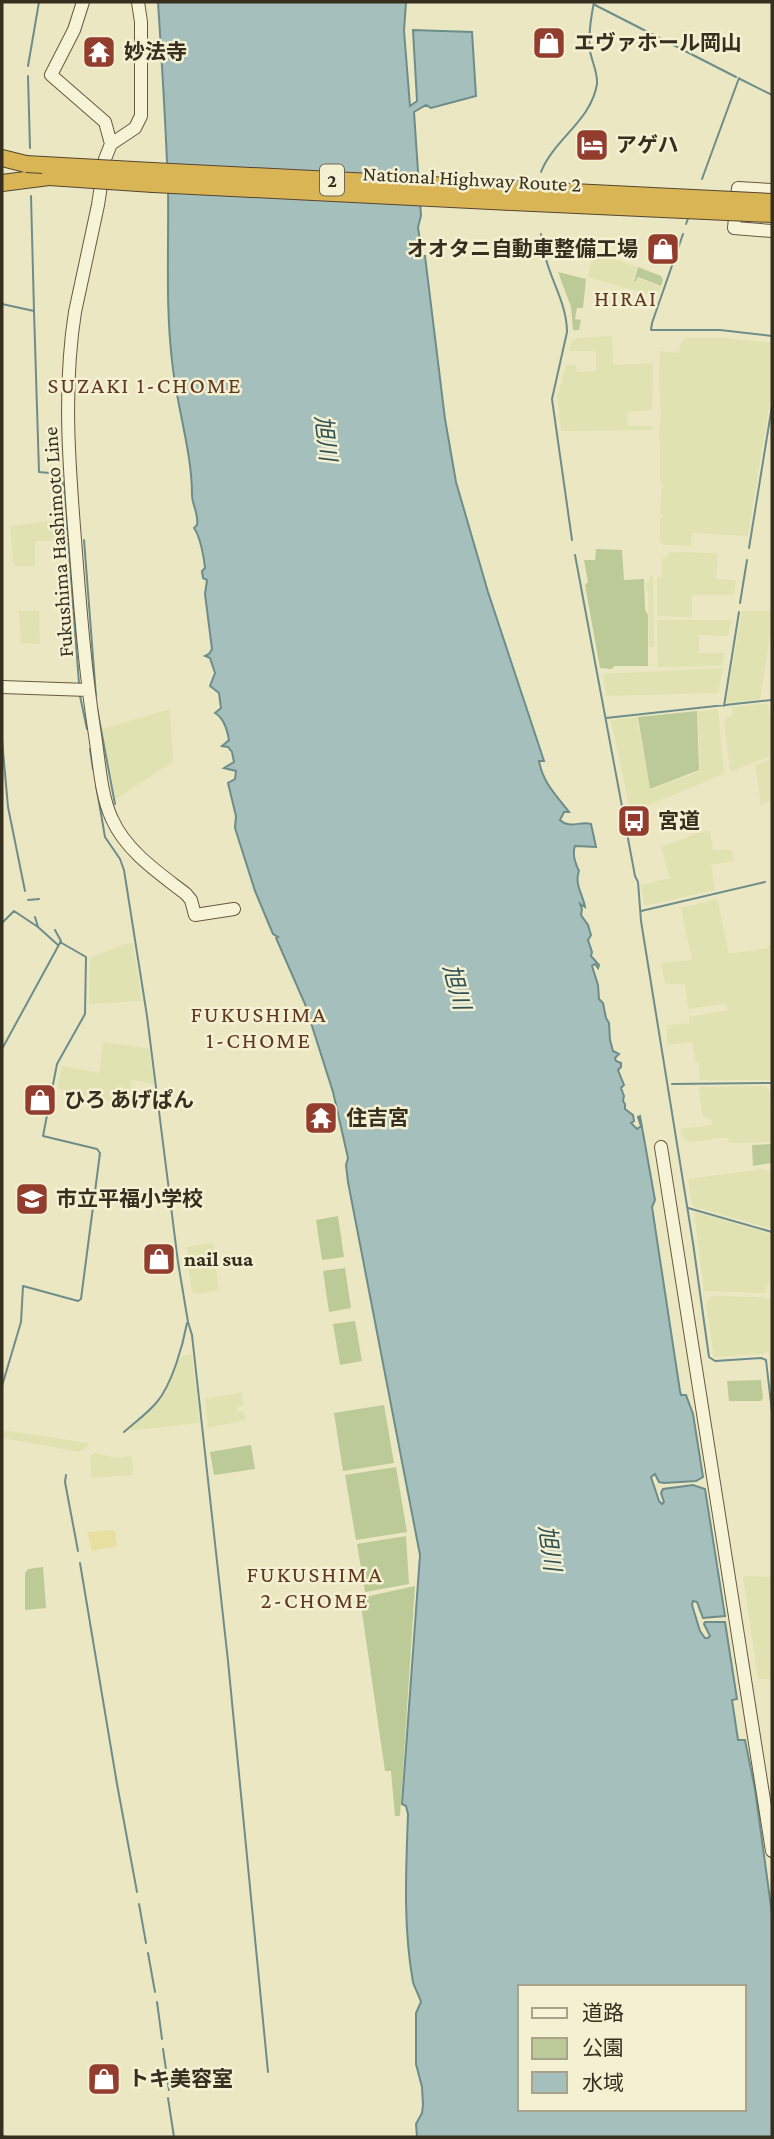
<svg xmlns="http://www.w3.org/2000/svg" width="774" height="2139" font-family="'Crimson Pro','Noto Sans JP',serif">
<rect width="100%" height="100%" fill="#ece7c3"/>
<path fill="#e1e2b1" d="M593,251L637,267L633,282L636,283L637,278L661,287L657,297L588,277Z
M612,336L613,365L653,363L652,410L627,412L628,426H652V430L561,431L557,397L566,365H576L577,372L596,371V351H569L572,341L577,338Z
M685,338H725L772,343V389L748,536L692,533L691,546L663,545L660,541V517H663V515L660,514L662,484L660,481V442L661,441L659,439L661,412L659,388L661,386L659,385L660,351L679,353L680,345Z
M63,519L65,540L35,541V566H14L10,526Z
M668,552L715,553L718,555L716,579L736,580L734,595H692V617L657,616V577H662V558L668,557Z
M649,576H653L654,647H649L648,591L646,590V583L650,582Z
M19,611H39L40,644L21,643Z
M742,611H772V624L761,694L760,699L727,704L726,700Z
M657,620H732L728,636L699,635V653H725L722,666L658,667Z
M723,668L718,693L606,696L603,674Z
M768,703L772,733V755L731,772L729,763L747,755L729,762L724,721L727,717L733,716L732,707Z
M170,709L173,762L116,799L102,729Z
M718,709L724,774L632,812L630,811L611,720L637,717L650,790L700,771L698,711Z
M772,758V800L761,805L755,765Z
M710,830L713,850H732L734,861L711,865L715,890L644,906L641,885L670,878L661,847L700,832Z
M716,899L718,901L729,954L768,948V946L772,945V1080H700L699,1062H695L692,1042L667,1045V1025L689,1023V1017L729,1010L724,1004L688,1009L685,984H665L661,963L692,960L681,908Z
M133,943L142,1001L89,1004L90,958L124,944Z
M103,1042L149,1048L154,1084L132,1080L129,1094L146,1099L144,1110L57,1088L62,1066L99,1073Z
M766,1086L769,1090L772,1142L729,1143L728,1138H714L711,1140L688,1142L682,1136L680,1129L712,1125V1120L702,1115L699,1087Z
M764,1169L772,1172V1229L695,1207L692,1205L688,1179Z
M694,1212L772,1234V1274L765,1293L704,1291Z
M213,1243L215,1255L188,1257L186,1247Z
M207,1257L216,1269L219,1290L198,1294L192,1292L187,1262H191L192,1259Z
M711,1296L756,1297L772,1299V1373L768,1351L763,1354L714,1357L706,1304Z
M192,1354L200,1423L126,1431L157,1405L164,1395L180,1357Z
M239,1393H242L244,1406L237,1407V1419L238,1412L244,1411L246,1420L208,1428L205,1399Z
M2,1430L88,1443V1446L79,1452L2,1438Z
M95,1453L116,1458L132,1456L133,1475L91,1478L90,1456Z
M743,1576L772,1577V1679H758Z"/>
<path fill="#bcca97" d="M638,267L661,276L663,280L661,286L638,277L635,282H634Z
M558,272L586,279L583,308H577L575,319L581,320L579,330H573L571,307Z
M596,549L622,550L624,580L644,579L645,610L648,615V666H615L611,669L600,668L585,585L588,582L584,560H595Z
M697,711L699,770L650,789L638,717Z
M772,1144V1163L753,1166L752,1145Z
M338,1216L344,1257L322,1260L316,1220Z
M345,1268L351,1308L329,1312L323,1271Z
M355,1321L362,1361L340,1365L333,1324Z
M761,1380L763,1398L761,1401H729L727,1381Z
M384,1405L394,1463L343,1471L334,1413Z
M251,1445L255,1469L214,1475L210,1452Z
M396,1467L407,1532L356,1540L345,1475Z
M406,1536L409,1584L365,1592L357,1544Z
M43,1567L46,1608L25,1610V1573L28,1569Z
M415,1586L400,1816H395L391,1771H385L360,1598Z"/>
<path fill="#e7e0a1" d="M115,1530L117,1546L92,1551L87,1532Z"/>
<path fill="#a5bfbc" stroke="#6c8d8a" stroke-width="2" fill-rule="evenodd" d="M158,2H406L404,31L410,106L417,101L413,30L472,32L476,96L431,108L426,105L414,112L421,216L418,227L422,256H425L445,419L456,482L488,592L544,761H539C543,783 556,795 569,812H564L560,820C569,829 580,821 591,824L596,847L575,846C572,854 575,863 579,871C574,884 583,895 585,907L580,904L582,909L581,915L588,925L591,935L588,940L592,952L591,956L599,965L598,968L595,964L592,966L598,985L599,999L603,1003L606,1018L609,1023L610,1040L613,1051L619,1054L615,1058L616,1061L621,1063V1067L618,1070L624,1085L621,1088L624,1096L623,1101L625,1104V1109L633,1115L634,1121L631,1123L637,1129L641,1126L638,1117L640,1116L655,1200L652,1207L680,1391L681,1395H686L693,1414L703,1477L696,1481L664,1483L659,1482L655,1474L651,1477L659,1501L662,1504L664,1502L661,1493L663,1489L693,1485L705,1489L725,1616L703,1618L697,1602L693,1601L692,1605L700,1631L705,1638H708L710,1636L704,1624L705,1622H725L737,1699L732,1700L738,1740H745L755,1789L772,1914V2137H417L416,2124L422,2113L423,2105L422,2087L416,2064V2013L421,2002C419,1995 415,1989 413,1982C403,1927 406,1870 408,1814L406,1806L402,1804L420,1555L348,1182L346,1165L348,1158L333,1092L305,1004L276,938L278,937L273,934L255,891L235,828L236,816L228,783L235,779L236,771L224,768L234,762L232,752L228,747L222,746L229,740C227,729 224,718 215,713L221,708L219,693L210,686L215,673L210,658L205,656L209,654L212,649L205,594L207,580L203,578L202,571L205,568C204,557 200,536 194,528L197,525C199,513 192,505 192,495C192,453 178,411 173,369C165,309 169,248 168,188C166,126 162,64 158,2ZM520,1987H744V2109H520Z"/>
<g fill="none" stroke-linecap="round" stroke-linejoin="round">
<path stroke="#6c8d8a" stroke-width="2" d="M595,5L736,77
M28,66L39,2
M28,76L30,148
M740,79L772,95
M541,172C554,139 591,121 597,84C598,73 592,62 590,51C588,36 591,17 594,2
M702,179L739,78
M31,196L34,311
M686,224L689,216
M541,234C542,241 543,249 545,256C552,283 567,305 567,332L552,399L572,540
M683,234L652,323L651,330H720L772,336
M2,304L34,311L39,472L61,474L64,489L79,683
M84,540L96,696
M749,548L772,406
M575,555L635,876L638,882L641,921L693,1243L709,1357L715,1361L761,1358L766,1360L772,1412
M740,603L747,560
M80,696L87,729
M724,706L739,612
M97,708L115,804
M606,718L772,700
M2,740L8,807L25,891
M90,749L93,769
M96,785L105,837L120,859L124,870L147,1016L178,1262L188,1322L192,1335L228,1661L268,2072
M28,900L39,899
M641,911L765,882
M35,917L38,927L58,945
M2,923L14,911L38,927
M2,1049L61,941L55,930
M672,1084L772,1083
M688,1208L772,1232
M2,1386L21,1322L23,1286L78,1301L81,1299L100,1153L97,1149L43,1136L57,1064L85,1014L86,957L60,942
M124,1432C135,1422 148,1413 157,1402C172,1384 183,1345 187,1323
M66,1475L65,1482L78,1551
M80,1563L117,1784L137,1892
M139,1904L146,1943
M148,1953L155,1992
M157,2002L162,2039
M163,2049L169,2090
M168,2098L174,2137
M2,2136L7,2137"/>
<defs>
<path id="secondary" d="M83,2L74,30L51,75L105,122L111,144L105,159L98,205L75,312C63,387 69,465 75,540C80,605 85,671 95,735C99,761 101,796 112,819C126,851 159,873 186,894L191,900L195,915L234,909
M111,144L135,128L141,116V22L138,2
M772,190L738,188L734,228L772,231
M2,687L88,690
M661,1147L772,1851"/>
<path id="highway" d="M2,158L26,164
M152,171L512,189
M2,183L49,177
M153,184L512,202"/>
</defs>
<use href="#secondary" stroke="#67593e" stroke-width="14"/>
<use href="#highway" stroke="#53462f" stroke-width="18"/>
<use href="#secondary" stroke="#f7f3d6" stroke-width="12"/>
<use href="#highway" stroke="#d9b556" stroke-width="16"/>
<defs>
<path id="highway-bridge" d="M26,164L152,171
M49,177L153,184
M512,189L772,202
M512,202L772,214"/>
</defs>
<use href="#highway-bridge" stroke="#53462f" stroke-width="18" stroke-linecap="butt"/>
<use href="#highway-bridge" stroke="#d9b556" stroke-width="16"/>
</g>
<defs>
<symbol id="shop-square" viewBox="-11 -11 22 22"><rect x="-9" y="-9" width="18" height="18" rx="4" fill="#923d2d" stroke="#f4f0d2"/><path d="M-5-2.5h2.3a2.7 3.5 0 0 1 5.4 0H5L5.5 6h-11ZM-1.5-2.5h3a1.5 2.3 0 0 0-3 0Z" fill="#fff"/></symbol>
<symbol id="temple-square" viewBox="-11 -11 22 22"><rect x="-9" y="-9" width="18" height="18" rx="4" fill="#923d2d" stroke="#f4f0d2"/><path d="M0-6L5-2H3V0L6.5 2.5H4V6H1.5V3h-3V6H-4V2.5H-6.5L-3 0V-2H-5Z" fill="#fff"/></symbol>
<symbol id="hotel-square" viewBox="-11 -11 22 22"><rect x="-9" y="-9" width="18" height="18" rx="4" fill="#923d2d" stroke="#f4f0d2"/><path d="M-6-4.5h1.5V1H6V5H4.5V3h-9V5H-6ZM-4 0a1.8 1.8 0 1 1 3.6 0ZM.5 0V-2.5h3Q6-2.5 6 0Z" fill="#fff"/></symbol>
<symbol id="bus-square" viewBox="-11 -11 22 22"><rect x="-9" y="-9" width="18" height="18" rx="4" fill="#923d2d" stroke="#f4f0d2"/><path d="M-5-6H5V4H4V6H2V4H-2V6H-4V4H-5ZM-3.5-4V0h7V-4ZM-3.5 1.2v1.5H-2V1.2ZM2 1.2v1.5H3.5V1.2Z" fill="#fff"/></symbol>
<symbol id="school-square" viewBox="-11 -11 22 22"><rect x="-9" y="-9" width="18" height="18" rx="4" fill="#923d2d" stroke="#f4f0d2"/><path d="M0-5L7-2L0 1L-7-2ZM-4 1L0 2.5L4 1V4Q0 6-4 4Z" fill="#fff"/></symbol>
</defs>
<g fill-rule="evenodd">
<use href="#shop-square" x="530" y="24" width="38" height="38"/>
<use href="#temple-square" x="80" y="33" width="38" height="38"/>
<use href="#hotel-square" x="573" y="126" width="38" height="38"/>
<use href="#shop-square" x="644" y="230" width="38" height="38"/>
<use href="#bus-square" x="615" y="802" width="38" height="38"/>
<use href="#shop-square" x="21" y="1081" width="38" height="38"/>
<use href="#temple-square" x="302" y="1099" width="38" height="38"/>
<use href="#school-square" x="13" y="1180" width="38" height="38"/>
<use href="#shop-square" x="140" y="1240" width="38" height="38"/>
<use href="#shop-square" x="85" y="2060" width="38" height="38"/>
</g>
<g text-anchor="middle" stroke-width="5" stroke-linejoin="round" paint-order="stroke">
<rect fill="#f4f0d2" stroke="#6f6854" stroke-width="2" x="320" y="164.5" width="24" height="31" rx="5"/>
<g font-size="19" font-weight="bold" fill="#362e1e">
<text x="332" y="187">2</text>
</g>
<g font-size="21" font-weight="bold" fill="#362e1e" stroke="#f4f0d2" text-anchor="start">
<text x="574" y="50">エヴァホール岡山</text>
<text x="124" y="59">妙法寺</text>
<text x="616" y="152">アゲハ</text>
<text x="638" y="256" text-anchor="end">オオタニ自動車整備工場</text>
<text x="658" y="828">宮道</text>
<text x="64" y="1107">ひろ あげぱん</text>
<text x="346" y="1125">住吉宮</text>
<text x="56" y="1206">市立平福小学校</text>
<text x="184" y="1266">nail sua</text>
<text x="128" y="2086">トキ美容室</text>
</g>
<g font-size="21" fill="#362e1e" stroke="#f4f0d2">
<text transform="translate(472 179) rotate(3)" y="7">National Highway Route 2</text>
<text transform="translate(58 542) rotate(-94)" y="7">Fukushima Hashimoto Line</text>
</g>
<g font-size="23" letter-spacing="2" fill="#61381f" stroke="#f4f0d2">
<text x="626" y="306">HIRAI</text>
<text x="145" y="393">SUZAKI 1-CHOME</text>
<text x="259" y="1022">FUKUSHIMA<tspan x="259" dy="26">1-CHOME</tspan></text>
<text x="315" y="1582">FUKUSHIMA<tspan x="315" dy="26">2-CHOME</tspan></text>
</g>
<g font-size="23" font-style="italic" fill="#2e5155" stroke="#f4f0d2">
<text transform="translate(326 438) rotate(83)" y="8">旭川</text>
<text transform="translate(457 987) rotate(75)" y="8">旭川</text>
<text transform="translate(550 1548) rotate(82)" y="8">旭川</text>
</g>
</g>
<rect width="774" height="2139" fill="none" stroke="#362e1e" stroke-width="7"/>
<rect x="518" y="1985" width="228" height="126" fill="#f4f0d2" stroke="#a8a28a" stroke-width="2"/>
<rect x="532" y="2008" width="35" height="10" fill="#f7f3d6" stroke="#a8a28a" stroke-width="2"/>
<text x="582" y="2020" font-size="21" fill="#362e1e">道路</text>
<rect x="532" y="2038" width="35" height="21" fill="#bcca97" stroke="#a8a28a" stroke-width="2"/>
<text x="582" y="2055" font-size="21" fill="#362e1e">公園</text>
<rect x="532" y="2072" width="35" height="21" fill="#a5bfbc" stroke="#a8a28a" stroke-width="2"/>
<text x="582" y="2090" font-size="21" fill="#362e1e">水域</text>
</svg>
